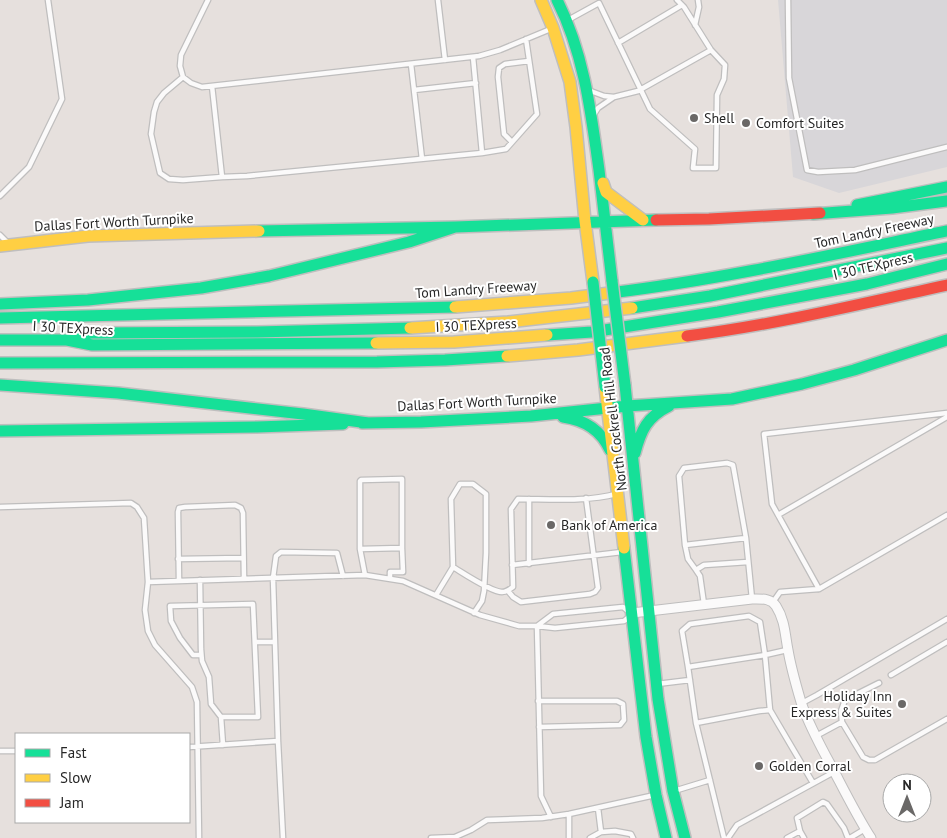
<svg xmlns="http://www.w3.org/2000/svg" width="947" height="838" font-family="'PT Sans',sans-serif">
<rect width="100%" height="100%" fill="#e6e0dd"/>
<path fill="#d8d6d9" d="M778,0H947V167L839,193L793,177Z"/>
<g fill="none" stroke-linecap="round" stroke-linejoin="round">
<defs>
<path id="lane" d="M208,0L181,55L180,66L183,77L191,83L202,87L479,56L500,50L553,28
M438,0L445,60
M788,0L789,78L807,170L818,172L855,170L947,147
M568,20L599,3L650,109L695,149L693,168H716L717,95L724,79L725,65L711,50L684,7L677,0
M695,25L699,7L698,0
M618,43L682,5
M411,64L414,90L476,83
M183,77L164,93L157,102L154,112L151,134L160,173L169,179L183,180L222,177
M212,86L222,177L247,176L482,153L473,57
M414,90L422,159
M588,90L604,96L614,97L638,91L711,50
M593,116L598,108L614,97
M512,142L504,134L498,77L499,68L505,64L529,61
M482,153L506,149L537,114L526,39
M0,196L29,167L62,99L48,0
M0,235L9,244
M0,507L131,503L137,507L144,518L148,582L145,610L148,631L155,645L192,687L197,702L199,838
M778,515L947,417
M685,545L746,538
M360,549V481L361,480L402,479V548
M178,559L243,558
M529,564V499
M512,565L622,552
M453,567C463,573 491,592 502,592C506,592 509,590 513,587L511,509L518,499C548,499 587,502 616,494
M696,570L704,565L748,562
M365,575L360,549L402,548L403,572H390V579
M200,580L201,649L202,661L209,677L211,704L221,717H258L253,604L170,606L171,621L180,638L193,655H201
M179,581L178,512L179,508L185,507L235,505L241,508L243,513L244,579
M148,582L365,575L403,581L480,615L519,626H537L555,628L624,621L630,616
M819,589L947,515
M508,591L513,597L521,602L590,594L595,592L598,588L586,498
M436,595L453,567L451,499L460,484H473L486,494V553L484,591L482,601L474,613
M773,602L780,592L819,589L772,504L764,434L947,413
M704,604L700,576L696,570L688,559L685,545L679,476L684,468L727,463L733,465L746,538L752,599
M537,626L553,614L623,607L628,611
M537,626L541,796L551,817
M255,642H275
M688,667L682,631L690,624L749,616L760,622L765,655L770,710
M891,675L947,642
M657,684L690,680
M538,701H617L623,704L624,720L620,725L539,727
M802,703L817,695L947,619
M221,717L223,745
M842,722L841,711L845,700L879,683
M696,723L759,711L770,710L813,783
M816,736L842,722L863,757L869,760H875L947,719
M189,747L278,741
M0,751H16
M674,791L710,780
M598,808L601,832L615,831L631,834L633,838
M569,814V838
M800,831L797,818L823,802L827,804L844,828L848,838
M283,838L278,741L273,578L276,556L281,552L337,553L343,576
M431,838L455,837L471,830L487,820L542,818L569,814L655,795
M590,838L601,832
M724,838L696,723L688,667L765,655L787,650
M728,838L737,825L834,772
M787,838L800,831L804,838
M850,838L865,829"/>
<path id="street" d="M632,613L752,599C762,599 771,598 776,606C785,620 785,635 788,650C791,668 796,685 801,702C809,726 822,749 834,771C846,794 857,816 871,838"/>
<path id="fast" d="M557,0C584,53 591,112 599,170C603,207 608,244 612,281
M857,205L947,187
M813,214L892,208L947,201
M259,231L455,227L656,220
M610,293C724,279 835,254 947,231
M0,304L88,300L201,288L269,276L409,242L455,227
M632,308L710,296L947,248
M0,318L455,307
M547,335L592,332L718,312L867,284L947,264
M69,339L91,333L257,332L410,328
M0,340H67L92,345L376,343
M0,363L377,362L445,360L507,356
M0,385L118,393L303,414L368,423
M625,385L658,699L673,791L685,838
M563,417C585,420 601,430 610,450
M362,423L421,422L531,416L627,406L732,399L802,384L854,370L947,340
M0,431L257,427L343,424
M635,453C641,430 647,417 669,406
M624,548L646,737L656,795L666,838"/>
<path id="slow" d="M541,0L553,28L570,82L576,127L585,221L593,282
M603,183L606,192L643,220
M0,246L88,236L259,231
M455,307L571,298L610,293
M410,328L508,322L632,308
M376,343L454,342L547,335
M507,356L578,350L687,336
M605,387L624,548"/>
<path id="jam" d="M656,220L709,219L820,213
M687,336C774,325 861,304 947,285"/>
</defs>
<use href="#lane" stroke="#bfbebe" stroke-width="7"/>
<use href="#street" stroke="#bfbebe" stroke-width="11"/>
<use href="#fast" stroke="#bfbebe" stroke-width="14"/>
<use href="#slow" stroke="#bfbebe" stroke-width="14"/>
<use href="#jam" stroke="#bfbebe" stroke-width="14"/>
<use href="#lane" stroke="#fbfafa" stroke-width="4.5"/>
<use href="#street" stroke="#fbfafa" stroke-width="9"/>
<use href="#fast" stroke="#16e098" stroke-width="11"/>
<use href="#slow" stroke="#ffcf43" stroke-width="11"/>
<use href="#jam" stroke="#f24e42" stroke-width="11"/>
<defs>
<path id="fast-bridge" d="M612,281L625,385
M593,282L605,387"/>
</defs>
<use href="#fast-bridge" stroke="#bfbebe" stroke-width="14" stroke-linecap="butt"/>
<use href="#fast-bridge" stroke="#16e098" stroke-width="11"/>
</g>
<g fill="#6a6867" stroke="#fff" stroke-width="2">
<circle cx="694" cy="118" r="5"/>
<circle cx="746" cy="123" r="5"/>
<circle cx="551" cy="525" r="5"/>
<circle cx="902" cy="704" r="5"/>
<circle cx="759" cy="766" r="5"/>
</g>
<g text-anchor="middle" stroke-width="4" stroke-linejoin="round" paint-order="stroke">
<g font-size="14" fill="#272727" stroke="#fff" text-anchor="start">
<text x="704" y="123">Shell</text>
<text x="756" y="128">Comfort Suites</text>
<text x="561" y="530">Bank of America</text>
<text x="892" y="701" text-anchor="end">Holiday Inn<tspan x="892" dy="16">Express &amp; Suites</tspan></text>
<text x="769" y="771">Golden Corral</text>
</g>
<g font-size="14" fill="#272727" stroke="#fff">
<text transform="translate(114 222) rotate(-3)" y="5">Dallas Fort Worth Turnpike</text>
<text transform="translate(874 231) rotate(-12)" y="5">Tom Landry Freeway</text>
<text transform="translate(873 266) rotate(-13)" y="5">I 30 TEXpress</text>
<text transform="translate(476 289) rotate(-4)" y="5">Tom Landry Freeway</text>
<text transform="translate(476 325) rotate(-3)" y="5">I 30 TEXpress</text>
<text transform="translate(73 328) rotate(3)" y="5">I 30 TEXpress</text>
<text transform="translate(477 402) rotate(-3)" y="5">Dallas Fort Worth Turnpike</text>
<text transform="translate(613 419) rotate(-97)" y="5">North Cockrell Hill Road</text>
</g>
</g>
<rect x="15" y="733" width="175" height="90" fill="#ffffff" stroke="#a9a9a9"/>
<rect x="25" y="749" width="25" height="8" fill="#16e098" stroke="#a9a9a9"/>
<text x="60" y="758" font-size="15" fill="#272727">Fast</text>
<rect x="25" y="774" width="25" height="8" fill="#ffcf43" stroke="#a9a9a9"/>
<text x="60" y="783" font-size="15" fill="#272727">Slow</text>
<rect x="25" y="799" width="25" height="8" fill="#f24e42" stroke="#a9a9a9"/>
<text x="60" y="808" font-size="15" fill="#272727">Jam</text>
<g transform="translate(907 798)"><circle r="24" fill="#ffffff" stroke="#a9a9a9"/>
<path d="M0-4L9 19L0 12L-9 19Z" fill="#6a6867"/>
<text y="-8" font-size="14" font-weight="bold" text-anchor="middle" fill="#272727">N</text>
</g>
</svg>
